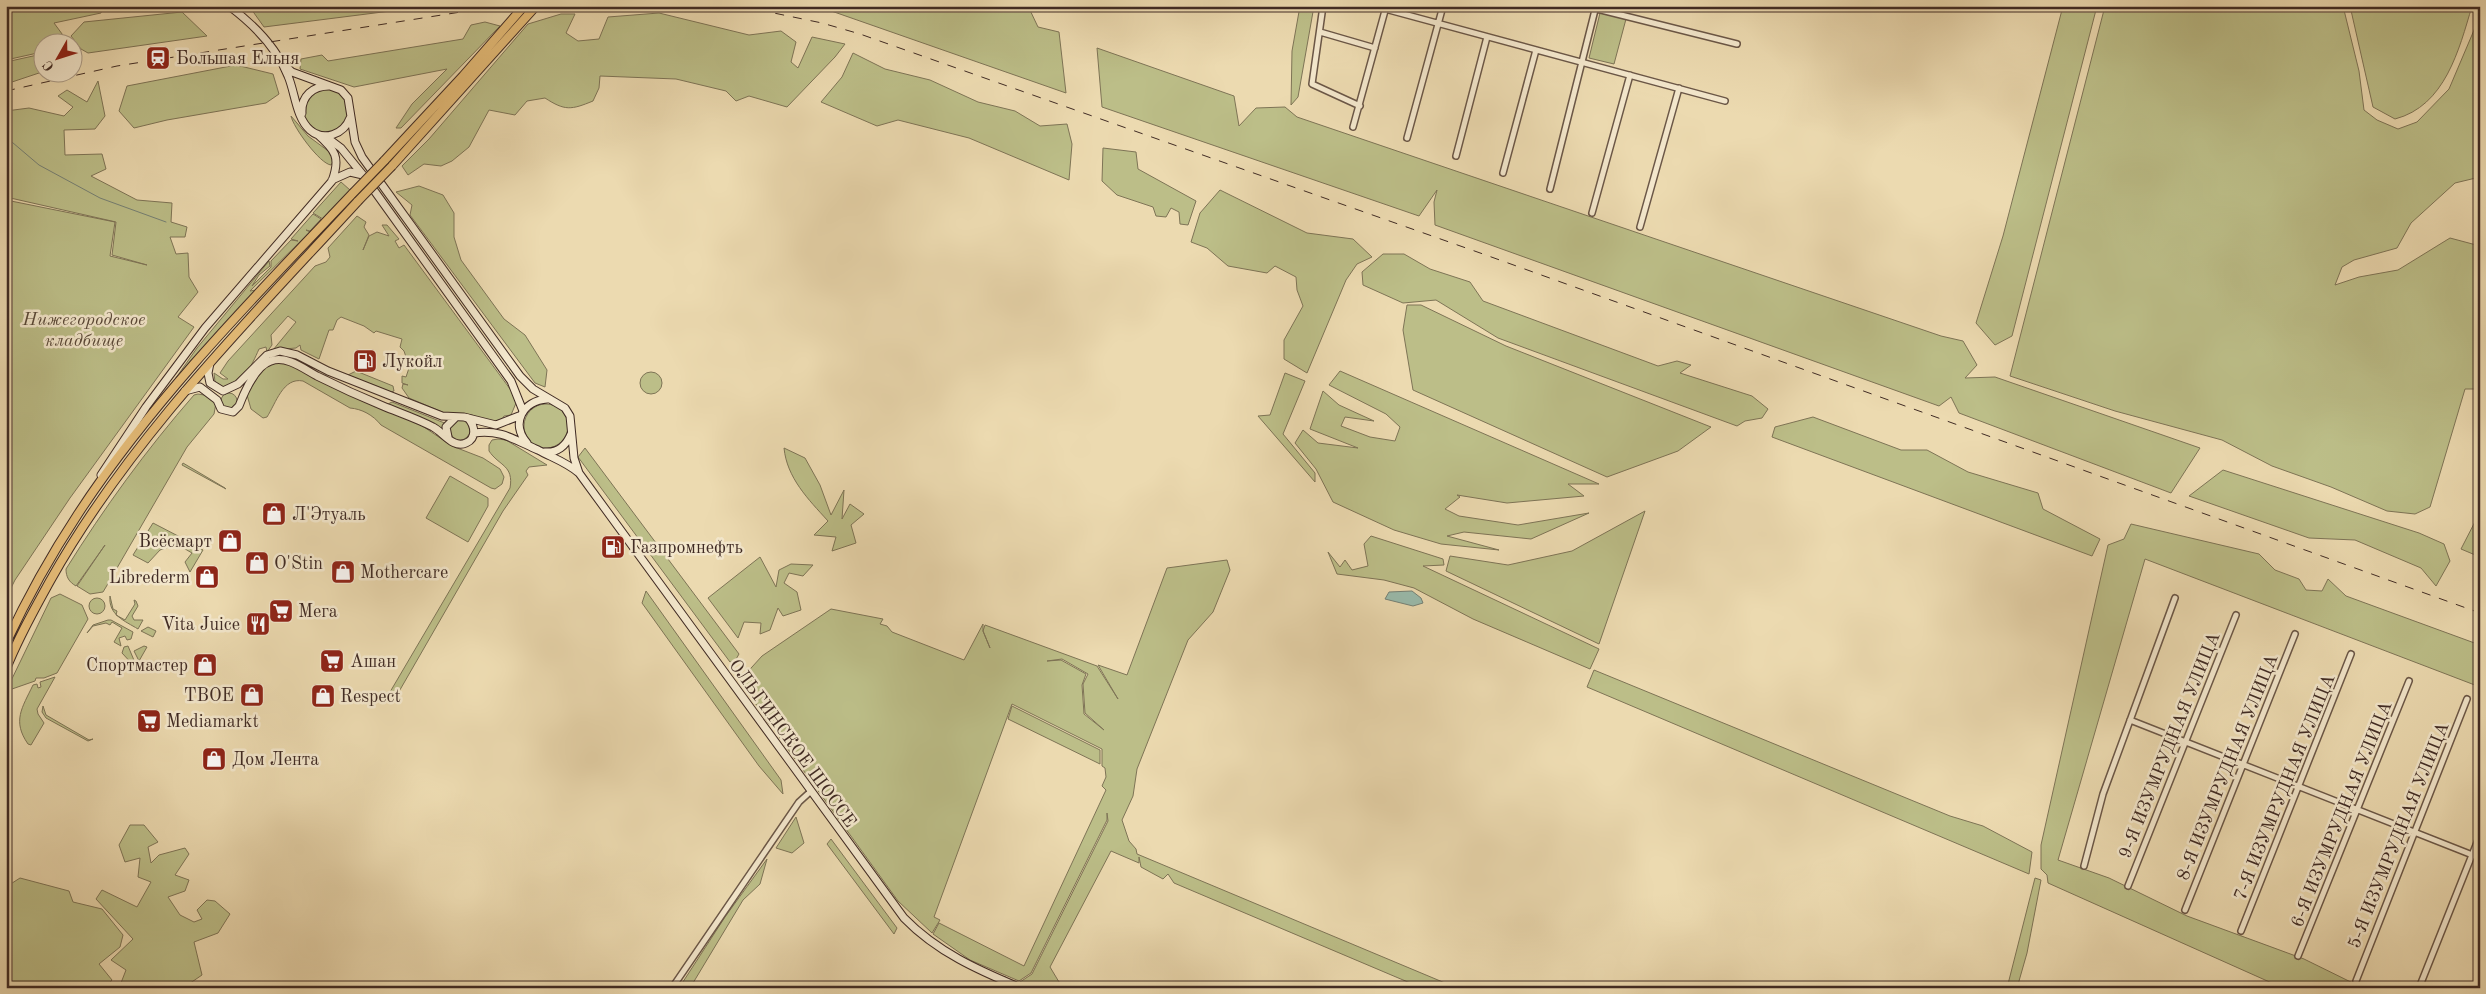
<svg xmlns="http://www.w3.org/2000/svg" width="2486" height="994" font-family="'Old Standard TT',serif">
<rect width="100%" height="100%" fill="#ecdab0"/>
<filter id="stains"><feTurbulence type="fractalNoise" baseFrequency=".004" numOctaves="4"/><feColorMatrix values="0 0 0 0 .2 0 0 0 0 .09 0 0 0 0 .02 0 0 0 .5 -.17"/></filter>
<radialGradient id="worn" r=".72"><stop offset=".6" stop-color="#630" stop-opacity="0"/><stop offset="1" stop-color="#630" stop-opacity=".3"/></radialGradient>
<path fill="#bcbe88" stroke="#7e7456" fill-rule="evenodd" d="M6,6H103L101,13L54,23L68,42H42V52L6,60Z
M249,6H430L264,27Z
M817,6H969C980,10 1013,6 1028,6L1038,27L1059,32L1066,93Z
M1300,6H1314L1298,97L1291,105L1292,51Z
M2063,6H2097L2012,336L1995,345L1976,323L2003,236Z
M2105,6H2343L2359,71L2364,110L2377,120L2398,129L2417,122L2449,89L2480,16V177L2455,183L2411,223L2397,248L2354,260L2342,267L2335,285L2359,277L2398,270L2450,238L2480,246V389H2465L2430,507L2415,514L2387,511L2331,487L2272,466L2222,440L2115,411L2010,376Z
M2350,6H2472C2459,50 2445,106 2395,119L2373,107Z
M182,12L207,36L88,53L81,49L71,36L84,22Z
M659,13L749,35L781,31L796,42L791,62L798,68L812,37L845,44L835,57L787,107L749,96L736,101L726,91L676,79L600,76L599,88L593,101C571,110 565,111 545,98L527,101L515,115L489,110L469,147L452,161L441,166L424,164L408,175L402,166L429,139L528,24L561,14H575L566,33L578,41L599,39L608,17Z
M1600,13L1626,19L1614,64L1589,58Z
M485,22L500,26L401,128H396L412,104L447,69L354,87L300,69L301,59L322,55L328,61L463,39L471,25Z
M1097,48L1234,96L1239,126L1256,108L1285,107L1297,117L1941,336L1963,341L1977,365L1965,378L1995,377L2200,448L2171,493L1959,413L1951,397L1939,406L1435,225L1434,202L1437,190L1419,216L1102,107Z
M853,53L885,69L930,80L978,102L1015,111L1040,126L1067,124L1072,144L1069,180L969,138L898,120L877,126L821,102L842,77Z
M42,54V72L6,84V62Z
M236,65L273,74L279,94L266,103L167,120L134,128L119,111L127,86Z
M98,81L105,116L95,129L64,130L65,155L102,154L106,169L91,176L137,200L172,203L171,222L187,227L185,237H170L176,254L188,253L189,277L198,292L178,317L194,327L70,498L15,580L6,598V200L115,222L110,256L147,265L112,255L116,222L6,197V111L29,108L64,116L73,107L58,96L67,90L87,102Z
M304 111a22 22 0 1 1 44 0a22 22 0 1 1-44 0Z
M291,116L308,136L331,153L333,162L331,165C320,164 293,127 291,116Z
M1103,148L1136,152L1138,169L1196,201L1188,225L1180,224L1179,212L1171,208L1166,217L1156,216L1153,207L1117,195L1102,181Z
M341,182L350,190L323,219L313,213Z
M419,186L443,195L454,213V237L461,260L504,319L525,335L547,370L545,387L535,383L410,215L412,205L396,192Z
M1220,190L1307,233L1353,239L1372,257L1357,264L1346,280L1307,373L1284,359V340L1303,306L1297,290L1296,277L1275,266L1267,273L1228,266L1207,248L1191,242L1200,213Z
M313,214L321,219L310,231L306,230L310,232L250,291L256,290L166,392L197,348L269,261L270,266L259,275L252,286L271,267V261L291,240L298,241L291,239Z
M357,216L366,222L364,227L369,235L363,250L369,236L377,232L389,236L382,225H387L399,239L395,241L399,248L404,245L513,393L516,403L511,415L504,416L500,422H487L472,415L447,414L409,398L402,388L403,384L408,385L402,383V376L406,377L411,362L407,360L404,351L400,347L402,339L376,331L374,333L364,326L341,317L337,320L333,330H329L319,359L301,350L300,345L296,348L273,350L296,322L288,316L271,335L272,345L267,352L266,347L259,349C251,367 244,383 223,387L215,382L214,373L223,379H228L220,373L228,361L315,266L326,262L330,257L328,248Z
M1383,254H1404L1430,269L1470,282L1483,301L1658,366L1677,361L1691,365L1680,373L1752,396L1768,409L1762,418L1745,421L1737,426L1498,338L1436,300L1403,303L1363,285L1362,272Z
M1407,305H1421L1506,346L1711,427L1678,451L1607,477L1413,390L1403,330Z
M272,361L287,363L418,423L452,446L483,458L500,469L504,477L502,484L495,489L491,488L381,425C373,415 362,409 350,408L303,381C283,377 276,403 267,417L263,418L251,409L247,395L262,370Z
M356,371L393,386L394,391L391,392L348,375Z
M1340,371L1599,484H1568L1584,496L1507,503L1457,495L1460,497L1445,509L1459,516L1518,525L1589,513L1531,539L1464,532L1447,536L1499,550L1441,544L1394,530L1333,502L1316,469L1295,443L1303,430L1318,443L1358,448L1310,429L1323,391L1339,405L1374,421L1345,417L1341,426L1370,437L1395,441L1400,427L1386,414L1329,385Z
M640 383a11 11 0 1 1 22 0a11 11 0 1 1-22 0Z
M1285,373L1305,381L1283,434L1315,473V482L1258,416L1270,415Z
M221 401a8 8 0 1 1 16 0a8 8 0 1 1-16 0Z
M198,394L204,395L216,403L214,414L187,447L106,587L103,592L90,594L77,586L105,545L76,586C69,582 66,577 66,569C104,508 146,450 194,395Z
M392,402L447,424L444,432L386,405Z
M524 426a22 22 0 1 1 44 0a22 22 0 1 1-44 0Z
M1813,417L1901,450H1927L1968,472L2038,493L2043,509L2100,539L2092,556L1772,437L1775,427Z
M450 430a10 10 0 1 1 20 0a10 10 0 1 1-20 0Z
M498,439L506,440L547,465L529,467L526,471L528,475L503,511L397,695L390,692L510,488C514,465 499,466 489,451V445L492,440Z
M585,448L739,654L735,661L730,662L578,457Z
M784,448L805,458L820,485L831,515L844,490L842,519L850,504L864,514L851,525L856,543L832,551L836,537L814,535L828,521C808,499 787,478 784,448Z
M183,463L225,488L226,489L182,465Z
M2223,470L2419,533L2444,544L2450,561L2436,586L2421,568L2355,540L2309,538L2189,496Z
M450,476L488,498V506L468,542L426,518Z
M1645,511L1599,644L1446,571L1450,556L1508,565L1572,551Z
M2480,512V557L2461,549Z
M153,523L180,537L175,545L160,550L148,563L133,555Z
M2131,524L2259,554L2275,570L2299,579L2306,590L2322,591L2328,579L2346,596L2480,645V687L2145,559L2058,860L2109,878L2187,916L2304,959L2363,988H2283L2048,883L2047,875L2041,869V845L2108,545L2124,539Z
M1371,536L1443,559L1444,565L1423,566L1599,649L1590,669L1473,619L1414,588L1384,580L1337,574L1328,552L1340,567L1345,560L1352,570L1368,566L1364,544Z
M184,539L203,550L190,572L185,562L192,553L180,546Z
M760,557L776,587L779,570L791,564L813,565L803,576L789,573L784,583L797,592L801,610L783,616L778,608L770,630L760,634L761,623L744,622L738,638L708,598Z
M1227,560L1230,570L1213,612L1188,640L1137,769L1133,796L1122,820L1129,841L1136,849L1137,854L1457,988H1422L1174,883L1168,874L1163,879L1141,867L1139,857V863L1111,851L1050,967L1059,982L1072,988H1035L1020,982L1032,974L1108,821L1107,813V820L1031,973L1019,981L970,960L933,934L939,923L1024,966L1106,790L1102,786L1106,777L1105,768L1102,766V749L1012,704L934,917L940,920L932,933L898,901L777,734L778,731L772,724H769L744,686L745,683L742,678L762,656L831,609L883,619L880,624L887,626L892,632L964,660L983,624V631L990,648L983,631L985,625L1097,666L1118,699L1098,665L1127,675L1167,568ZM1062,659L1088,674L1083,684L1085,713L1104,730L1084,714L1082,685L1086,674L1061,660L1047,661Z
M646,591L781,780L783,794L759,766L642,603Z
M60,594L82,605L88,619L57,673L44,678H36L35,681L12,689L8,687L51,598Z
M110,596L113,609L117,611L116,615L125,620L135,604L134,600L136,601L138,606L132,616L134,620H143L138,629C125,621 108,615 110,596Z
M89 606a8 8 0 1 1 16 0a8 8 0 1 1-16 0Z
M108,620H111L133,632L131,639L127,640L125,636L119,638L121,646L114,642L122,628L112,622L110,625L106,623L93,626L87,633L93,625Z
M148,627L156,631L153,637L141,631Z
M128,646L136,665L135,667L122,653L124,647Z
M144,646L147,647L139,661L134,651Z
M1594,670L1950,816L1983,826L2032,852L2029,874L1587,687Z
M55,677L37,709L38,714L44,723L31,745L28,744C12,721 22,708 33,685L37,684L38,688L41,687L40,682Z
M43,706L46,715L89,740L93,739L88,741L46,718L42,712Z
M1012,706L1100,750V764L1008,719Z
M796,817L804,843L792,853L776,848Z
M130,825H144L158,842L148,847L151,863L159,855L185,848L189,854L175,875L189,880L185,891L168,897L180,915L194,922L202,919L197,910L207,900L215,901L230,914L218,933L194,942L202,975L183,988H119L126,970L111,960L133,939L96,899L102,890L137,907L151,882L138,877L140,858L125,862L119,845Z
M831,839L897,928L894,934L827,844Z
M767,859L760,884L743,900L690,988H679L725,917Z
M20,878L69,891L73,902L102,909L123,935L120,947L99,964L112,980L105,988H43L41,984L36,988H6V887Z
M2035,878L2041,880L2027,953L2017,988H2007Z"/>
<path fill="#99bbac" stroke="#758176" d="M1412,591L1421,598L1423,603L1413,606L1385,599L1389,592Z"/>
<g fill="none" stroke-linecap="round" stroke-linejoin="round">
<path stroke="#758176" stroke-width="1" d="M6,137L39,165L100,198L166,222"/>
<defs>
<path id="street" d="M1323,6L1312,84L1360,106
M1374,6L1725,101
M1585,6L1737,44
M1320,32L1375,48
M1353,127L1386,7
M1407,138L1443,6
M1456,156L1487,37
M1503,173L1536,50
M1550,189L1596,6
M1592,213L1630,75
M1640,227L1679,88
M2130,720L2480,858
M2084,866L2103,794L2175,598
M2128,886L2236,615
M2185,910L2295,634
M2241,931L2351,654
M2298,956L2409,681
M2356,981L2467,699
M672,988L799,802L810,792
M1001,988L1003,980
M2419,988L2480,835"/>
<path id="secondary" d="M229,6C253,24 277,48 288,76C295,92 296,118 310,130C324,142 344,134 350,118
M281,62L292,72L341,90L348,98L355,142L362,157L520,376L533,389L565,408L570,416L574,458L579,473
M302,113C301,96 313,86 329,86
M325,136L341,148L363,175L511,381L523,411
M332,180L350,172L363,175
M210,363L208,373L210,383L223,391L238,384L267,355L280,351L297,355L328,371L442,416L464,417L496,425L519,416
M185,391L200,387L217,400L221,409L233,412L239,406C244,393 255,366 271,361C286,355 304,369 317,376C339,387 361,397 383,406C400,413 418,419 433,427C443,432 453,449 466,443C477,438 475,426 468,418
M474,433C500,429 515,440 538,450C553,458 566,462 579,473L904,918C937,952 978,970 1021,988
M448,437L446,427L456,417
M527,443C510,423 523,401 547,399
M545,452C557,453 566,446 571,434
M101,475L146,407L205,328L332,181C341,157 335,150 317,134"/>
<path id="primary" d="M384,161L463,76L524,6
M392,166L536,6
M6,643C27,598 51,555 78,514C153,399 259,292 353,193
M6,669C18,638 34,610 50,581C130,438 248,321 358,201"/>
</defs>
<use href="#street" stroke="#6b5747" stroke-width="8"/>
<use href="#secondary" stroke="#402b24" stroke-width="9"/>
<use href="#primary" stroke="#402b24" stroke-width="10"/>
<use href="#street" stroke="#f3e7cc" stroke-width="5"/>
<use href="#secondary" stroke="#f3e7cc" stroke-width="7"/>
<use href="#primary" stroke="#e6bd78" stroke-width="8"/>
<path stroke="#402b24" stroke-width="1" stroke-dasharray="9 9" stroke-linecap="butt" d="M740,6L822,23L860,34L1483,254L2480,613
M6,91L117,66L499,6"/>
<defs>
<path id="primary-bridge" d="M353,193L384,161
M358,201L392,166"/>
</defs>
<use href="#primary-bridge" stroke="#402b24" stroke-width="10" stroke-linecap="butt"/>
<use href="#primary-bridge" stroke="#e6bd78" stroke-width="8"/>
</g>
<defs>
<symbol id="station-square" viewBox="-11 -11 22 22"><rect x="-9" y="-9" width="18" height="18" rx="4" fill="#8f2418" stroke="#f3e7cc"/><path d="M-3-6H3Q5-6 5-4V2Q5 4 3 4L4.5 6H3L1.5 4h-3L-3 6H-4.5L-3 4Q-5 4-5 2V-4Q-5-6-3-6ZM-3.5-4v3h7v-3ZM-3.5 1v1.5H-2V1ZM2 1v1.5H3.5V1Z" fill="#fff"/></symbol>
<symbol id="fuel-square" viewBox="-11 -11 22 22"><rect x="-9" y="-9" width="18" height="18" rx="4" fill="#8f2418" stroke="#f3e7cc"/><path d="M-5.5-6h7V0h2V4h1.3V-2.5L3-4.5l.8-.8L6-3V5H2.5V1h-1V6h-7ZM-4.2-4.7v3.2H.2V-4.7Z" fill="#fff"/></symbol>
<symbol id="shop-square" viewBox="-11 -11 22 22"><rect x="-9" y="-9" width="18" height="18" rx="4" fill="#8f2418" stroke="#f3e7cc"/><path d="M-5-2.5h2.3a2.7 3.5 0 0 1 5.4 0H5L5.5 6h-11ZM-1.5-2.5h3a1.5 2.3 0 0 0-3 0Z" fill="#fff"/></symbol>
<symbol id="supermarket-square" viewBox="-11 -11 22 22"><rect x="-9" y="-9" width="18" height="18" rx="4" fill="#8f2418" stroke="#f3e7cc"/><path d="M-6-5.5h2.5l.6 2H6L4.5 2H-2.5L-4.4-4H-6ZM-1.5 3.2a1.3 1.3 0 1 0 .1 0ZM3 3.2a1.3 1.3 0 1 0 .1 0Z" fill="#fff"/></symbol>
<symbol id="restaurant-square" viewBox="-11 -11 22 22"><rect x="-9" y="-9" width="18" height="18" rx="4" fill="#8f2418" stroke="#f3e7cc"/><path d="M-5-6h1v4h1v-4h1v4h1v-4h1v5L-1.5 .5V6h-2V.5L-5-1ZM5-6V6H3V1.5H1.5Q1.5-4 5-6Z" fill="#fff"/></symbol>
</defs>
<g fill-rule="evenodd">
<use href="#station-square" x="144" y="44" width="28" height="28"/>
<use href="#fuel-square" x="351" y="347" width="28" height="28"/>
<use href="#shop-square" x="260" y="500" width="28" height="28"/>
<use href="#shop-square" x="216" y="527" width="28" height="28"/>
<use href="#fuel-square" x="599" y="533" width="28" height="28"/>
<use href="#shop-square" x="243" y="549" width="28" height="28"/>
<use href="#shop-square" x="329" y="558" width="28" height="28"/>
<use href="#shop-square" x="193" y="563" width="28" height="28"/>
<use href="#supermarket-square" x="267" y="597" width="28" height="28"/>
<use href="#restaurant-square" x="244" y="610" width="28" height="28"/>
<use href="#supermarket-square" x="318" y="647" width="28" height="28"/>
<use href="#shop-square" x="191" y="651" width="28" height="28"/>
<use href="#shop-square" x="238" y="681" width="28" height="28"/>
<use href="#shop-square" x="309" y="682" width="28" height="28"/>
<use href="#supermarket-square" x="135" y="707" width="28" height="28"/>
<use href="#shop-square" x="200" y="745" width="28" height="28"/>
</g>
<g text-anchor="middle" stroke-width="5" stroke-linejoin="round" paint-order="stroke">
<g font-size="18" fill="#402b24" stroke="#f3e7cc" text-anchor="start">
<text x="176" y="64">Большая Ельня</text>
<text x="382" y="367">Лукойл</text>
<text x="292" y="520">Л'Этуаль</text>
<text x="212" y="547" text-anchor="end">Всёсмарт</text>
<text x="630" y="553">Газпромнефть</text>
<text x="274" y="569">O'Stin</text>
<text x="360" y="578">Mothercare</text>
<text x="190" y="583" text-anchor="end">Librederm</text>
<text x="298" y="617">Мега</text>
<text x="240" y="630" text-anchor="end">Vita Juice</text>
<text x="350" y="667">Ашан</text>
<text x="188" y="671" text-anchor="end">Спортмастер</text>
<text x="234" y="701" text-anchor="end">ТВОЕ</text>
<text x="340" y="702">Respect</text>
<text x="166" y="727">Mediamarkt</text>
<text x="232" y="765">Дом Лента</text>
</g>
<g font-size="18" font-style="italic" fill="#594838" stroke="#f3e7cc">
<text x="84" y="325">Нижегородское<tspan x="84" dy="21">кладбище</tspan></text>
</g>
<g font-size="18" fill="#402b24" stroke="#f3e7cc">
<text transform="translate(793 743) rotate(54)" y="6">ОЛЬГИНСКОЕ ШОССЕ</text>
<text transform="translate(2169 745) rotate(-68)" y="6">9-Я ИЗУМРУДНАЯ УЛИЦА</text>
<text transform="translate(2227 767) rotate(-68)" y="6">8-Я ИЗУМРУДНАЯ УЛИЦА</text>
<text transform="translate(2284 787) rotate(-68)" y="6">7-Я ИЗУМРУДНАЯ УЛИЦА</text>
<text transform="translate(2341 814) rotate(-68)" y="6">6-Я ИЗУМРУДНАЯ УЛИЦА</text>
<text transform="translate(2398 835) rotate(-68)" y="6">5-Я ИЗУМРУДНАЯ УЛИЦА</text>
</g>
</g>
<rect width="2486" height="994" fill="none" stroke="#ecdab0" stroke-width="25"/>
<rect x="8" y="8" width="2471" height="979" fill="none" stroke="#402b24" stroke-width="2.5"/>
<rect x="12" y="12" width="2461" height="969" fill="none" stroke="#402b24"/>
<g transform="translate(58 58) rotate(231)"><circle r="24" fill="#f3e7cc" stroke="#ab9c89"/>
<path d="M0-4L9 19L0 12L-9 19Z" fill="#8f2418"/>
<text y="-8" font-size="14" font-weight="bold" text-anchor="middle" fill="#402b24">С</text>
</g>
<rect width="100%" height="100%" filter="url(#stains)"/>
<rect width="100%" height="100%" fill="url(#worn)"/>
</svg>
